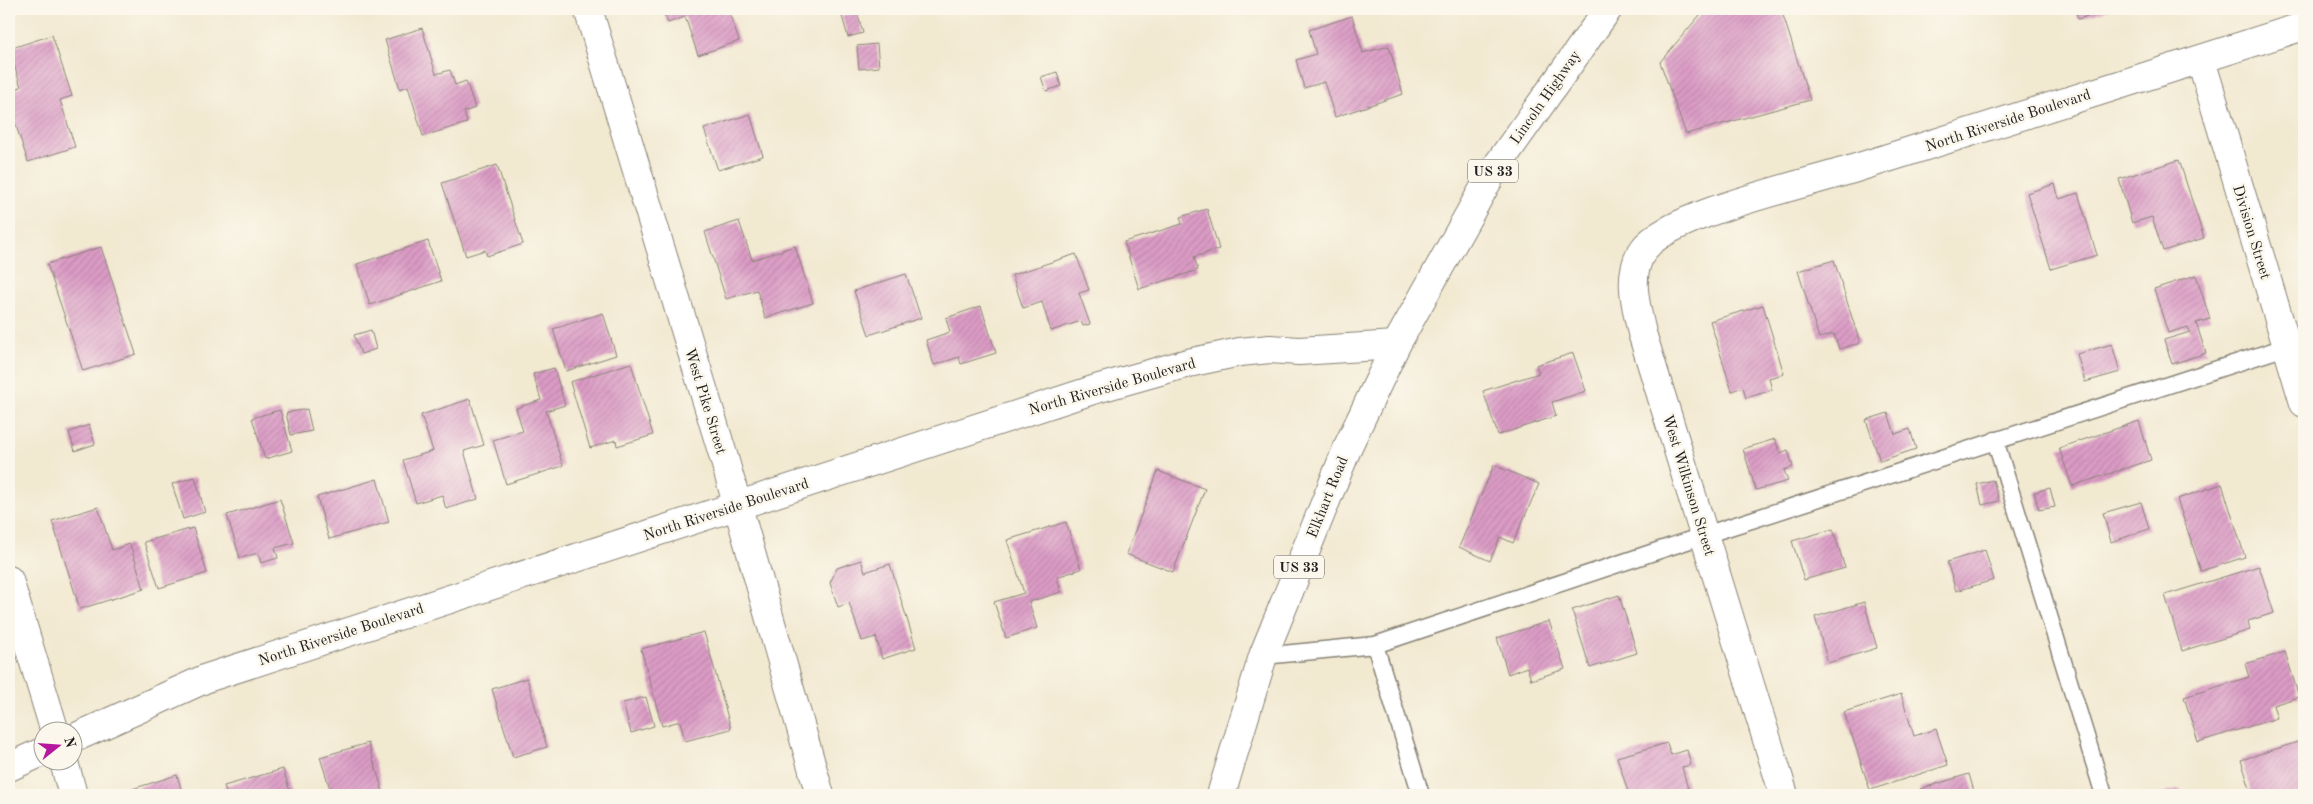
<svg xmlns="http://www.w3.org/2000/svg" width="2313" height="804" font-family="'Old Standard TT',serif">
<defs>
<pattern id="building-hatch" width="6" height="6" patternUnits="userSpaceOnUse" patternTransform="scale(1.25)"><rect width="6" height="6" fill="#db9bc5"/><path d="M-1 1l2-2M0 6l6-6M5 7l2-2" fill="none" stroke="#bb85a9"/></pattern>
</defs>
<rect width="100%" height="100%" fill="#fbf7ec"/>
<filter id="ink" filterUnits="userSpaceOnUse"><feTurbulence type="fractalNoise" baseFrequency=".02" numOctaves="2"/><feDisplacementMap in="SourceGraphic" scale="10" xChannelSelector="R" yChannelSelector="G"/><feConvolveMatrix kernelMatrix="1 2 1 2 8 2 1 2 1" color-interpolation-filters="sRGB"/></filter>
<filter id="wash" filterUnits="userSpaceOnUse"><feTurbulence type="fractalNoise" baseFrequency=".0096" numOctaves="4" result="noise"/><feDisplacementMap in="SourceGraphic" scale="20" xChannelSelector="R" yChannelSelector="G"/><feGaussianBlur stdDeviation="1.12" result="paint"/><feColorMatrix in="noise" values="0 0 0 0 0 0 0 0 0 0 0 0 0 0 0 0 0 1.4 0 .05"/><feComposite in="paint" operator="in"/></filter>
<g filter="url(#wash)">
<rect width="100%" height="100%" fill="#f2e9d1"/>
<g id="blocks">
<path fill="url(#building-hatch)" d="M662,9H728L739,41L698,55L685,17L668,23Z
M1705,9H1781L1810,100L1686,134L1660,62Z
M2075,9H2111L2078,19Z
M857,12L863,33L848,37L842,16Z
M1352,16L1363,53L1389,46L1403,94L1335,117L1324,82L1304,88L1296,60L1316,54L1309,30Z
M422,28L436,74L450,70L455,85L466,81L475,108L464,112L467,123L423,136L408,86L400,89L385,40Z
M52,35L72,96L60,100L75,147L28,162L9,104V91L21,87L9,49Z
M877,44L879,67L859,69L857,46Z
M1057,72L1061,86L1046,91L1041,77Z
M750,114L763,156L718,170L704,129Z
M2179,160L2204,238L2163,251L2152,217L2132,223L2119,179Z
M497,165L523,244L487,256L485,250L466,256L442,183Z
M2055,184L2059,199L2078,193L2097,255L2051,269L2027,193Z
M1207,209L1219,249L1194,257L1198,270L1139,289L1124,242L1182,224L1180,217Z
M739,221L752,260L795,246L813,303L765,318L757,290L726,299L705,232Z
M428,241L441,281L370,305L357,264Z
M101,247L136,354L83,371L47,264Z
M1076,254L1089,290L1079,293L1090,324L1083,326L1081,321L1051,331L1042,302L1023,308L1012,275Z
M1834,260L1860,343L1839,349L1834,334L1819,338L1798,271Z
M906,274L921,318L869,335L854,291Z
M2196,275L2210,319L2196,323L2206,353L2172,364L2164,340L2190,332L2188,327L2168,333L2154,289Z
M1763,305L1784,374L1769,378L1772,390L1746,398L1743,387L1732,391L1710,321Z
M981,306L996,353L961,364L959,357L934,365L926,340L950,332L946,318Z
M603,313L616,355L566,371L553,329Z
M371,330L376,349L361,354L354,335Z
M2112,344L2120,372L2085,382L2077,354Z
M1573,353L1586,391L1552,402L1556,416L1498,435L1483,391L1539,373L1536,365Z
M631,363L653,435L617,446L616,440L590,448L570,382Z
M554,368L565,405L546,411L563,466L506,484L493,440L523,431L516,408L541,400L533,374Z
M470,399L484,445L464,451L478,499L446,509L442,495L416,503L403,460L433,451L421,415Z
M307,409L312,431L291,435L286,413Z
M280,410L292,451L265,459L252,418Z
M1888,413L1895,434L1910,429L1916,449L1880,461L1866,420Z
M2139,421L2151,460L2072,486L2059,448Z
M89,425L95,444L75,451L69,432Z
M1775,439L1780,453L1788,450L1793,467L1784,470L1788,481L1756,490L1743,449Z
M1494,465L1539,484L1513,543L1500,537L1490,561L1459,547Z
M1158,471L1205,489L1173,572L1126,554Z
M195,477L205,512L183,519L172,484Z
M377,479L389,522L329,539L317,497Z
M1993,480L1999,501L1982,505L1977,484Z
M2222,484L2245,557L2201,571L2177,499Z
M2050,488L2055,507L2039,510L2034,492Z
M280,499L294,543L275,548L278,558L261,563L258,553L240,558L227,515Z
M2141,502L2149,529L2111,542L2103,513Z
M98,507L112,550L130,544L144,589L80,609L52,521Z
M1066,522L1081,569L1057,577L1061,592L1029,602L1037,628L1006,638L994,602L1024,593L1007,540Z
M193,528L207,573L159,588L144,542Z
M1833,529L1845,568L1804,580L1792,541Z
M1985,550L1994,580L1956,591L1947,562Z
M861,560L865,572L890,564L916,648L882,659L876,637L862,641L849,603L838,607L830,583L837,568Z
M2259,566L2274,613L2248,621L2250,630L2182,651L2165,595Z
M1619,595L1637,653L1590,668L1572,610Z
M1864,602L1877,648L1828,663L1815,617Z
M1549,621L1565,669L1531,680L1527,667L1508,674L1497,638Z
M704,632L731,729L685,741L680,721L662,726L641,649Z
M2285,652L2299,697L2273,705L2277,718L2198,742L2184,697L2249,677L2245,664Z
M527,678L547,747L513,757L492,689Z
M1901,694L1914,736L1936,729L1948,765L1870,790L1844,712Z
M646,697L654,726L631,733L623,703Z
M2304,740V794L2252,795L2241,760Z
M368,743L384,795H332L320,757Z
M1667,743L1671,755L1687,750L1691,765L1682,767L1689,793L1680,795H1629L1617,757Z
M283,769L291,795H227L224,786Z
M1969,774L1975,795H1922L1920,789Z
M177,775L183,795H130L129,790Z
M2180,789L2182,795H2160Z"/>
</g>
</g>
<g filter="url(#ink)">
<use href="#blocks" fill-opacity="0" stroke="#878276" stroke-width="1"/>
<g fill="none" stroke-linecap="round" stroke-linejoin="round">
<defs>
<path id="lane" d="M1995,440L2104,795
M1375,645L1421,795
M1263,656L1375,645L1705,535L2304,341"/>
<path id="street" d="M588,9L724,458L820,795
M2201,60L2304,403
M9,580L55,732
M72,739L207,678L1096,389L1188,363L1240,352L1270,349L1299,351L1396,345
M64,762L73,795
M9,767L42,752
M1784,795L1642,333C1636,306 1626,273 1644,249C1669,214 1810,183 1856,168C2005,121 2155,74 2304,26"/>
<path id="highway" d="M1221,795L1263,656L1349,444L1396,345L1494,170L1608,9"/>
</defs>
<use href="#lane" stroke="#878276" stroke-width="19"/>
<use href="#street" stroke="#878276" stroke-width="30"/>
<use href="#highway" stroke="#878276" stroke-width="30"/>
<use href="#lane" stroke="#fff" stroke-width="16"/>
<use href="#street" stroke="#fff" stroke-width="28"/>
<use href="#highway" stroke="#fff" stroke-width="28"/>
</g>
</g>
<g text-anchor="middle" stroke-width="5" stroke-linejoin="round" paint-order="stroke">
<g fill="#fbf7ec" stroke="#5f5e5a" stroke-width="1">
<rect x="1468" y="159.5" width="50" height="23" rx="4"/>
<rect x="1274" y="555.5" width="50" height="23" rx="4"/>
</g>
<g font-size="14" font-weight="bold" fill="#1c1c1c">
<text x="1493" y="176">US 33</text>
<text x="1299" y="572">US 33</text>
</g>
<g font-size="15" fill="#1c1c1c" stroke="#fbf7ec">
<text transform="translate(1545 97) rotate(-55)" y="5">Lincoln Highway</text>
<text transform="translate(2008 120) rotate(-18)" y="5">North Riverside Boulevard</text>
<text transform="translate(2252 232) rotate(73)" y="5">Division Street</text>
<text transform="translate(1112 386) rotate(-16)" y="5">North Riverside Boulevard</text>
<text transform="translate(706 401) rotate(73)" y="5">West Pike Street</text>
<text transform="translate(1689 485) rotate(73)" y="5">West Wilkinson Street</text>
<text transform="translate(1327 497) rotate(-68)" y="5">Elkhart Road</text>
<text transform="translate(726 509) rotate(-18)" y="5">North Riverside Boulevard</text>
<text transform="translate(341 634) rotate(-18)" y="5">North Riverside Boulevard</text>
</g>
</g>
<rect width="2313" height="804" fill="none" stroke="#fbf7ec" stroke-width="30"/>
<g transform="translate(58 746) rotate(73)"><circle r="24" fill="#fbf7ec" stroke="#a29f99"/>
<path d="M0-4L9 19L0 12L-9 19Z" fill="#b5179e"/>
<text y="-8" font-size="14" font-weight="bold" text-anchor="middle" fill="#1c1c1c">N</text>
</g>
</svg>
